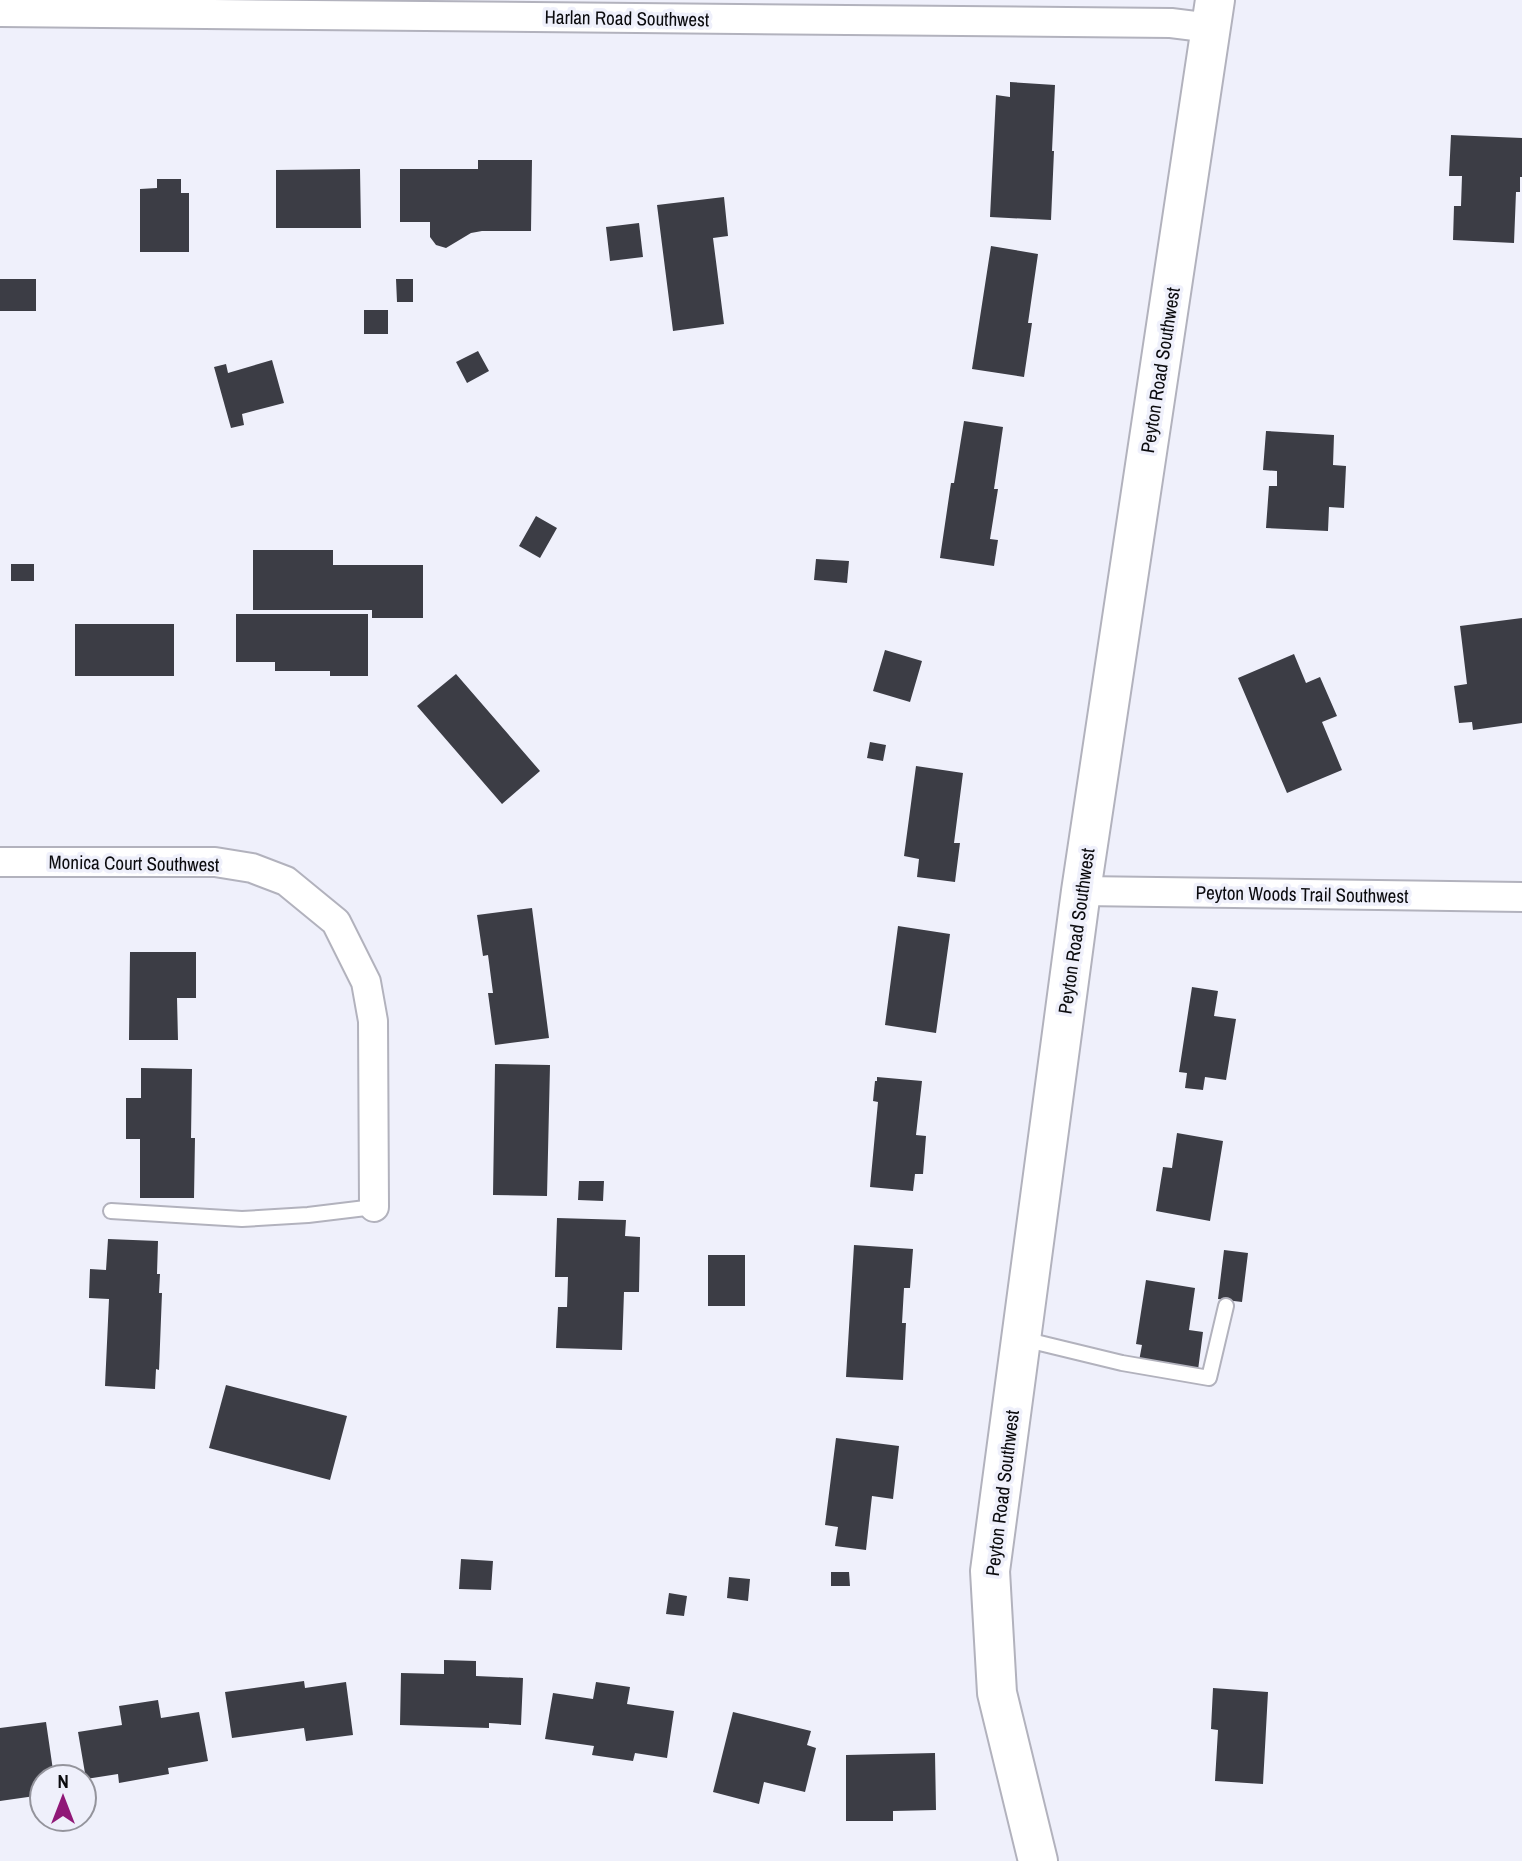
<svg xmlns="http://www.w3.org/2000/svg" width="1522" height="1861" font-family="'Archivo Narrow',sans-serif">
<rect width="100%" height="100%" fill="#eff0fb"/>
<path fill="#3c3d45" d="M1010,82L1055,85L1052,151H1054L1051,220L990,217L996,95L1010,97Z
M1451,135L1522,138V177H1520V192H1516L1514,243L1453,240L1454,206H1461L1462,176H1449Z
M478,160H532L531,231H482L471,233L446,248L436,245L430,237V222H400V169H478Z
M360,169L361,228H276V170Z
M157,179H181V193H189V252H140V189L157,188Z
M724,197L728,236L713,238L724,324L673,331L657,205Z
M639,223L643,257L610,261L606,227Z
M991,246L1038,254L1028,323H1032L1024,377L972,369Z
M0,279H36V311H0Z
M396,279H413V302H397Z
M364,310H388V334H364Z
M478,351L489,371L467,383L456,362Z
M272,360L284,403L242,414L244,425L231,428L214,367L226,364L228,373Z
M964,421L1003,427L994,489H998L990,539L998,540L994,566L940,558L951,483H954Z
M1266,431L1334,435L1333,465L1346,466L1344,508L1329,507L1328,531L1266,528L1269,486H1277V471L1263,470Z
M536,516L557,528L540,558L519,546Z
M253,550H333V565H423V618H372V610H253Z
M816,559L849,561L847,583L814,580Z
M11,564H34V581H11Z
M236,614H368V676H330V671H275V662H236Z
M1522,618V723L1473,730L1472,722L1459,723L1454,686L1467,684L1460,626Z
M75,624H174V676H75Z
M885,650L922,661L910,702L873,691Z
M1294,654L1306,683L1320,677L1337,716L1322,722L1342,770L1287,793L1238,678Z
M456,674L540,771L502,804L417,706Z
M870,742L886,745L883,761L867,758Z
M916,766L963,773L954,843H960L955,882L917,877L919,859L904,856Z
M532,908L549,1038L495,1045L488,993H493L488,955L483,956L477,915Z
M898,926L950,934L936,1033L885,1025Z
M130,952H196V998H177L178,1040H129Z
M1192,987L1218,991L1214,1016L1236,1019L1226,1080L1205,1077L1203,1090L1185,1088L1187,1073L1179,1072Z
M495,1064L550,1065L547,1196L493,1195Z
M141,1068L192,1069L191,1138H195L194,1198H140V1139H126V1098H141Z
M877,1077L922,1081L916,1135L926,1136L923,1174H915L913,1191L870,1187L878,1102L873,1101L875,1081H877Z
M1177,1133L1223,1141L1210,1221L1156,1211L1163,1167L1172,1168Z
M579,1181H604L603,1201L578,1200Z
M557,1218L626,1220L625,1236L640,1237L639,1292H624L622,1350L556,1348L558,1307H567L568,1277H555Z
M108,1239L158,1241L157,1274H160L159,1293H162L159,1370L156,1369L155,1389L105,1386L109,1299L89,1298L90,1269L106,1270Z
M854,1245L913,1249L910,1288H904L902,1323H906L903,1380L846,1377Z
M1224,1250L1248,1253L1242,1302L1218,1299Z
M708,1255H745V1306H708Z
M1146,1280L1195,1288L1189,1330L1203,1332L1198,1370L1139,1361L1142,1345L1136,1344Z
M226,1385L347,1416L330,1480L209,1448Z
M836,1438L899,1446L893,1499L872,1496L866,1550L835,1546L838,1527L825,1525Z
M461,1559L493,1561L491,1590L459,1589Z
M831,1572H849L850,1586H831Z
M729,1577L750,1579L748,1601L727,1598Z
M669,1593L687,1596L684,1616L666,1614Z
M444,1660L476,1661V1676L523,1678L521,1725L489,1723V1728L400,1725L401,1673L444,1674Z
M304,1681L305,1688L346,1682L353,1735L306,1741L304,1728L232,1738L225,1692Z
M596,1682L630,1687L627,1704L674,1711L667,1758L635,1753L633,1761L592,1755L594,1746L545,1739L553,1693L593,1699Z
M1213,1688L1268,1692L1263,1784L1215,1781L1218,1730L1211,1729Z
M158,1700L161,1718L199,1712L208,1761L168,1768L169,1774L119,1783L118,1774L86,1779L78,1732L122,1725L119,1706Z
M733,1712L811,1731L807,1745L816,1748L805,1792L764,1782L759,1804L713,1792Z
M46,1722L54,1777H42V1795L0,1801V1728Z
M935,1753L936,1810L893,1811V1821H846V1755Z"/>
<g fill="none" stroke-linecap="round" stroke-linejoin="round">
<defs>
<path id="lane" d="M111,1211L242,1219L308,1215L374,1207
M1023,1339L1122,1363L1209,1378L1226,1306"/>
<path id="street" d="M0,12L1171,23L1211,28
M0,862H215L252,868L286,881L336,922L366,982L373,1021L374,1207
M1081,891L1522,897"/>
<path id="secondary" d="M1038,1861L997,1693L990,1571L1081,891L1215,0"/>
</defs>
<use href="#lane" stroke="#b2b2bd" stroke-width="18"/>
<use href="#street" stroke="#b2b2bd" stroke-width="32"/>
<use href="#secondary" stroke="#b2b2bd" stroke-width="42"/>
<use href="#lane" stroke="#fff" stroke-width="14"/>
<use href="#street" stroke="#fff" stroke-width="28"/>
<use href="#secondary" stroke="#fff" stroke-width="38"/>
</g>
<g text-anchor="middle" stroke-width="7" stroke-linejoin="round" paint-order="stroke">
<g font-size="19" fill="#0b0b0e" stroke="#eff0fb">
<text transform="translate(627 18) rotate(1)" y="7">Harlan Road Southwest</text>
<text transform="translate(1160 370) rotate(-81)" y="7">Peyton Road Southwest</text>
<text transform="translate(134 863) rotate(1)" y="7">Monica Court Southwest</text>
<text transform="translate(1302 894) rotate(1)" y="7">Peyton Woods Trail Southwest</text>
<text transform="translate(1076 931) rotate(-82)" y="7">Peyton Road Southwest</text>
<text transform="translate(1002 1493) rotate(-83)" y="7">Peyton Road Southwest</text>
</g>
</g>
<g transform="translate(63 1798)"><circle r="33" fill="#eff0fb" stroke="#94949c" stroke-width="2"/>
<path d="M0-5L12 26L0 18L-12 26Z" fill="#901877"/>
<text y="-10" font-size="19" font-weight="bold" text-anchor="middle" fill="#0b0b0e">N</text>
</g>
</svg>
